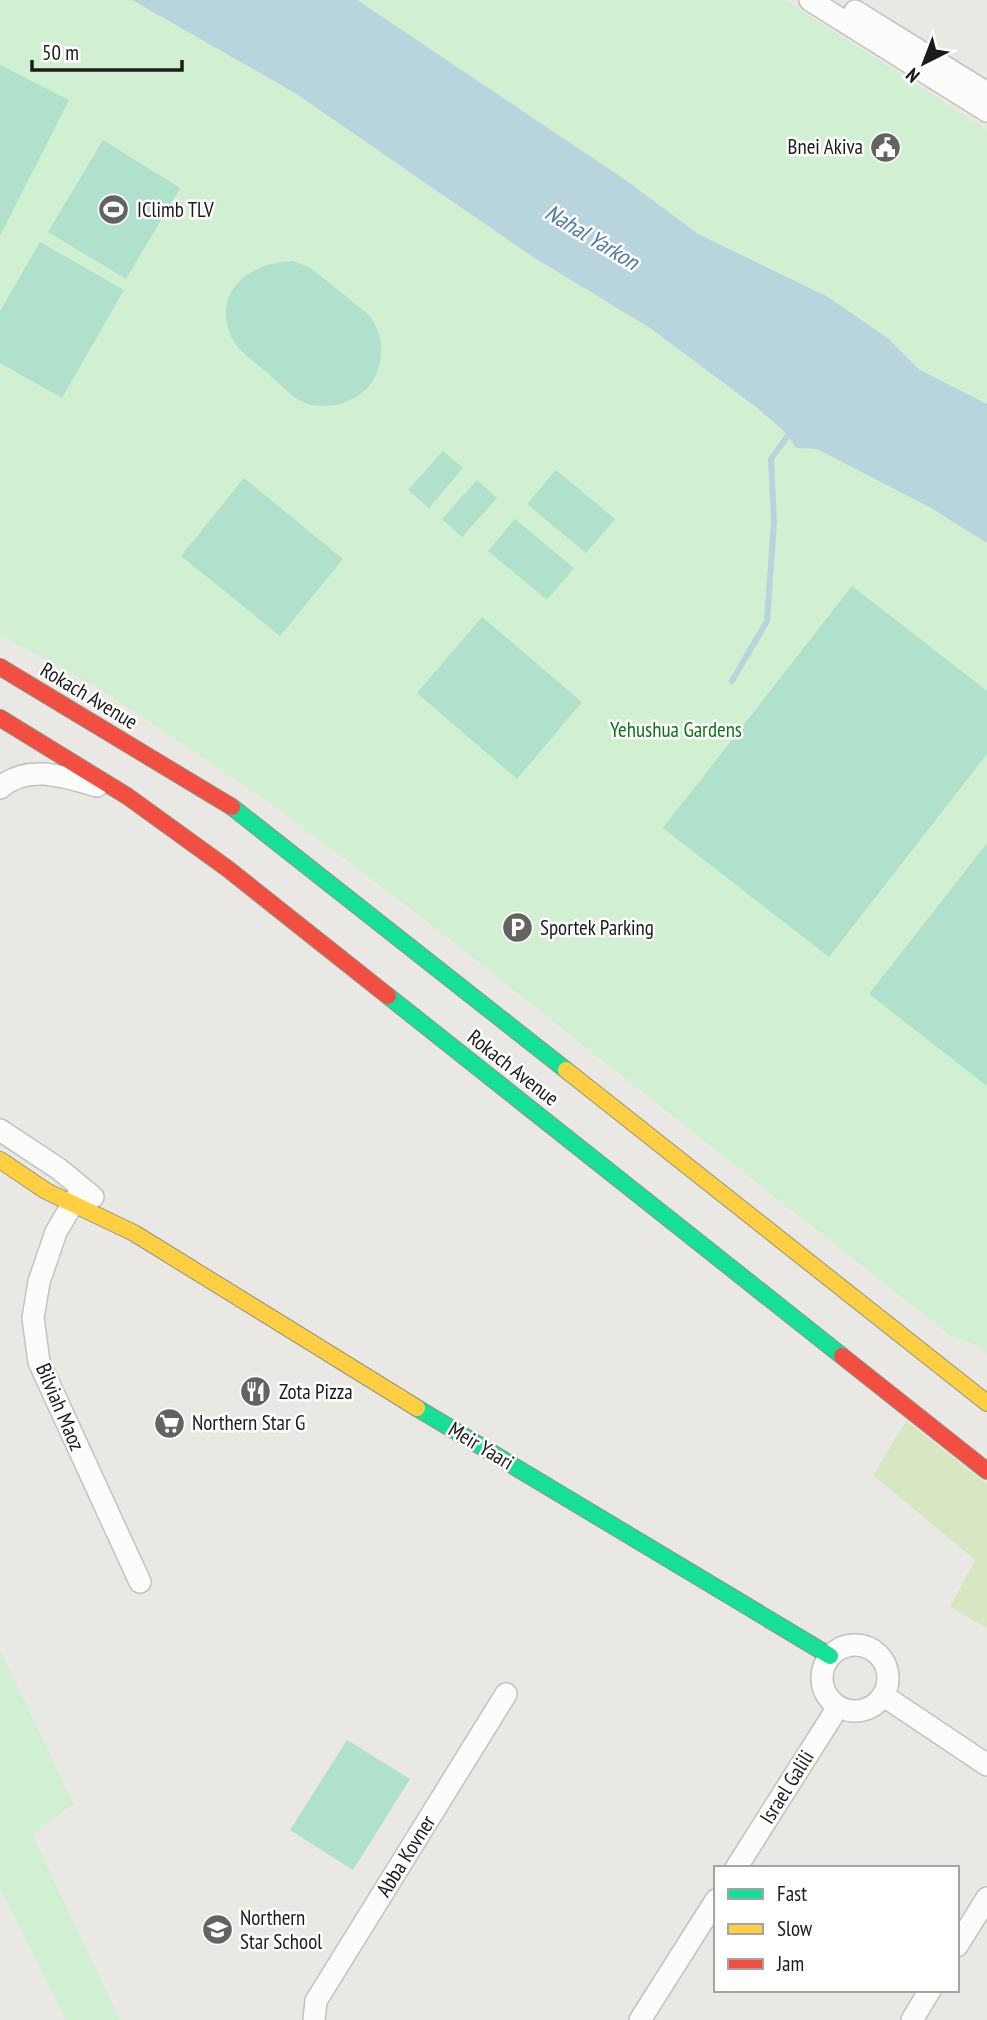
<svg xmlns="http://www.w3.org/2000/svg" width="987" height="2020" font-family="'PT Sans Narrow',sans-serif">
<rect width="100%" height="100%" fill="#eae8e4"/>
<path fill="#d6e7c2" d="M906,1421L987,1484V1628L950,1607L975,1560L873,1475Z"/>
<path fill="#d1f0d1" d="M0,0H132L295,93L533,257L650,328L756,407L785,432L796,448L817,449L840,461L931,508L987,543V1353L976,1345L952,1337L411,909L273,805L102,690L0,635Z
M357,0H785L987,130V404L920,370L889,339L828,297L698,234L627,181Z
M0,1650L74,1804L32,1834L120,2020H66L0,1889Z"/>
<path fill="#b0e1cc" d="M0,65L69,100L0,236Z
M103,140L180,188L126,279L48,232Z
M40,242L124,290L62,398L0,363V311Z
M293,261L311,268L370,316C383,335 385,356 375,377C363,402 326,413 301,401C288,394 275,379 264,370C252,360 237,350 231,336C211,290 252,262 293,261Z
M443,451L463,468L429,508L408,490Z
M556,470L615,519L586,553L527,504Z
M244,478L343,559L280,636L181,556Z
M477,480L497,498L462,537L442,519Z
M515,519L574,568L547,600L488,551Z
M852,586L987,691V754L829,957L663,828Z
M482,617L582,702L517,779L417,693Z
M987,843V1086L869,994Z
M347,1740L410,1779L353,1870L290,1830Z"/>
<path fill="#b8d5dd" d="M132,0H357L627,181L698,234L828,297L889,339L920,370L987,404V543L931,508L817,449L796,448L785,432L756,407L650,328L533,257L295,93Z"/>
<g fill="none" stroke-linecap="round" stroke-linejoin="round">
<path stroke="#b8d5dd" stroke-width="6" d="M732,681L767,621L774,522L771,459L792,430"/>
<defs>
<path id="street" d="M810,0L987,111
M855,11L987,93
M0,788C27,763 66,777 97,786
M0,1130L59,1169L93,1197
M82,1188L56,1232L39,1282L33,1318L39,1362L140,1582
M822 1678a33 33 0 1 1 66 0a33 33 0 1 1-66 0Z
M884,1696L987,1765
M736,1868L838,1707
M957,1946L987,1898
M314,2020L316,2001L506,1694
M640,2020L716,1900
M912,2020L930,1990"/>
<path id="fast" d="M232,807L566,1070
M388,996L842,1356
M417,1408L830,1656"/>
<path id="slow" d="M566,1070L987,1403
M0,1160L46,1191L134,1233L417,1408"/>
<path id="jam" d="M0,667L232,807
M0,718L127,796L228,869L388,996
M842,1356L987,1471"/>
</defs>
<use href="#street" stroke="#c2c2c0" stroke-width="24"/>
<use href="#fast" stroke="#91937d" stroke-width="18"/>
<use href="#slow" stroke="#91937d" stroke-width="18"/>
<use href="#jam" stroke="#91937d" stroke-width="18"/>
<use href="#street" stroke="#fcfcfb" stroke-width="21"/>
<use href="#fast" stroke="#16e098" stroke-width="16"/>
<use href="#slow" stroke="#ffcf43" stroke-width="16"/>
<use href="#jam" stroke="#f24e42" stroke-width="16"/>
</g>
<defs>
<symbol id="civic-disc" viewBox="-11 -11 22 22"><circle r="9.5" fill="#636361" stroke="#fff"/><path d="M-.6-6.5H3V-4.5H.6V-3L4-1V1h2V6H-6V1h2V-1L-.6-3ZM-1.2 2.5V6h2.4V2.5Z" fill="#fff"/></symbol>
<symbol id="stadium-disc" viewBox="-11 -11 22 22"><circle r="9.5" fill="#636361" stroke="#fff"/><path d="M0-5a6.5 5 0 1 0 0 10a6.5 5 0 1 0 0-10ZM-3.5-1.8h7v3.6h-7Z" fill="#fff"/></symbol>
<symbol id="parking-disc" viewBox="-11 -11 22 22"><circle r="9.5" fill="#636361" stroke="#fff"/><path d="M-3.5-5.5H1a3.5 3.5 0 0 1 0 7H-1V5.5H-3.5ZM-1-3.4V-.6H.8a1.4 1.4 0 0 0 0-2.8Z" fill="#fff"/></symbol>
<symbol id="restaurant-disc" viewBox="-11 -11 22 22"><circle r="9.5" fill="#636361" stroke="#fff"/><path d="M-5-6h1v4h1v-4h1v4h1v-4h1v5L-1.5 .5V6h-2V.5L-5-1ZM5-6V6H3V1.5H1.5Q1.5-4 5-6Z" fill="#fff"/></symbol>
<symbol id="supermarket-disc" viewBox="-11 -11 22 22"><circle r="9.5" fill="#636361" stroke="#fff"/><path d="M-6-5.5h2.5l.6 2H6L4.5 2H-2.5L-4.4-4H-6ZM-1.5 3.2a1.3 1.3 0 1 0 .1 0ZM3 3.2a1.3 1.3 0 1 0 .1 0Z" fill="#fff"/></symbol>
<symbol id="school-disc" viewBox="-11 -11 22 22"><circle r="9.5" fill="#636361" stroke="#fff"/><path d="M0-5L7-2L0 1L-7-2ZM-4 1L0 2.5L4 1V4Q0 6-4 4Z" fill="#fff"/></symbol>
</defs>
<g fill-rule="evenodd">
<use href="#civic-disc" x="868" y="130" width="35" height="35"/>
<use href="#stadium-disc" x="96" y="192" width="35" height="35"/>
<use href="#parking-disc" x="500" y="910" width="35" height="35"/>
<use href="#restaurant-disc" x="238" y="1374" width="35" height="35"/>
<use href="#supermarket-disc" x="152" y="1406" width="35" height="35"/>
<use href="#school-disc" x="200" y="1912" width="35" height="35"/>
</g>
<g text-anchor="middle" stroke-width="5" stroke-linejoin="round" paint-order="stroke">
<g font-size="21" fill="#1b1b1b" stroke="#fff" text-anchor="start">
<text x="863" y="154" text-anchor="end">Bnei Akiva</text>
<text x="137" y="217">IClimb TLV</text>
<text x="540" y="935">Sportek Parking</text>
<text x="279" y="1399">Zota Pizza</text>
<text x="192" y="1430">Northern Star G</text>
<text x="240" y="1925">Northern<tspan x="240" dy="24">Star School</tspan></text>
</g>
<g font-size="21" fill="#1b1b1b" stroke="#fff">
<text transform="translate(89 696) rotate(31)" y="7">Rokach Avenue</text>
<text transform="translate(513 1068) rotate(38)" y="7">Rokach Avenue</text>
<text transform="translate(60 1407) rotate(67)" y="7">Bilviah Maoz</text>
<text transform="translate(481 1446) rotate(31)" y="7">Meir Yaari</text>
<text transform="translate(787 1787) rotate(-58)" y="7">Israel Galili</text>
<text transform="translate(406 1856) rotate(-58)" y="7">Abba Kovner</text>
</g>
<g font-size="21" fill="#0d7517" stroke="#fff">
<text x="676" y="737">Yehushua Gardens</text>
</g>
<g font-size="23" font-style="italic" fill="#4b79a8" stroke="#fff">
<text transform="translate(592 237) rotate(31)" y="8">Nahal Yarkon</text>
</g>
</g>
<rect x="714" y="1866" width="245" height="126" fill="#ffffff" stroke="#a4a4a4" stroke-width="2"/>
<rect x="728" y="1889" width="35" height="10" fill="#16e098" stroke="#a4a4a4" stroke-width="2"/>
<text x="777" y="1901" font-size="21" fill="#1b1b1b">Fast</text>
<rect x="728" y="1924" width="35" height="10" fill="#ffcf43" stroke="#a4a4a4" stroke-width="2"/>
<text x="777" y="1936" font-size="21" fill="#1b1b1b">Slow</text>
<rect x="728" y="1959" width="35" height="10" fill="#f24e42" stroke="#a4a4a4" stroke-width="2"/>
<text x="777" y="1971" font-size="21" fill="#1b1b1b">Jam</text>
<g transform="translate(924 63) rotate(222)" stroke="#ffffff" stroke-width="5" paint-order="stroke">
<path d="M0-5L12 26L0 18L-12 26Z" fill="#1b1b1b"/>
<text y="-10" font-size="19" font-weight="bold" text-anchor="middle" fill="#1b1b1b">N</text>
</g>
<path d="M32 60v10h150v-10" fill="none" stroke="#1b1b1b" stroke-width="3.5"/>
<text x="42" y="60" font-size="21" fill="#1b1b1b" stroke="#ffffff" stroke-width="5" paint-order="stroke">50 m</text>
</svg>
